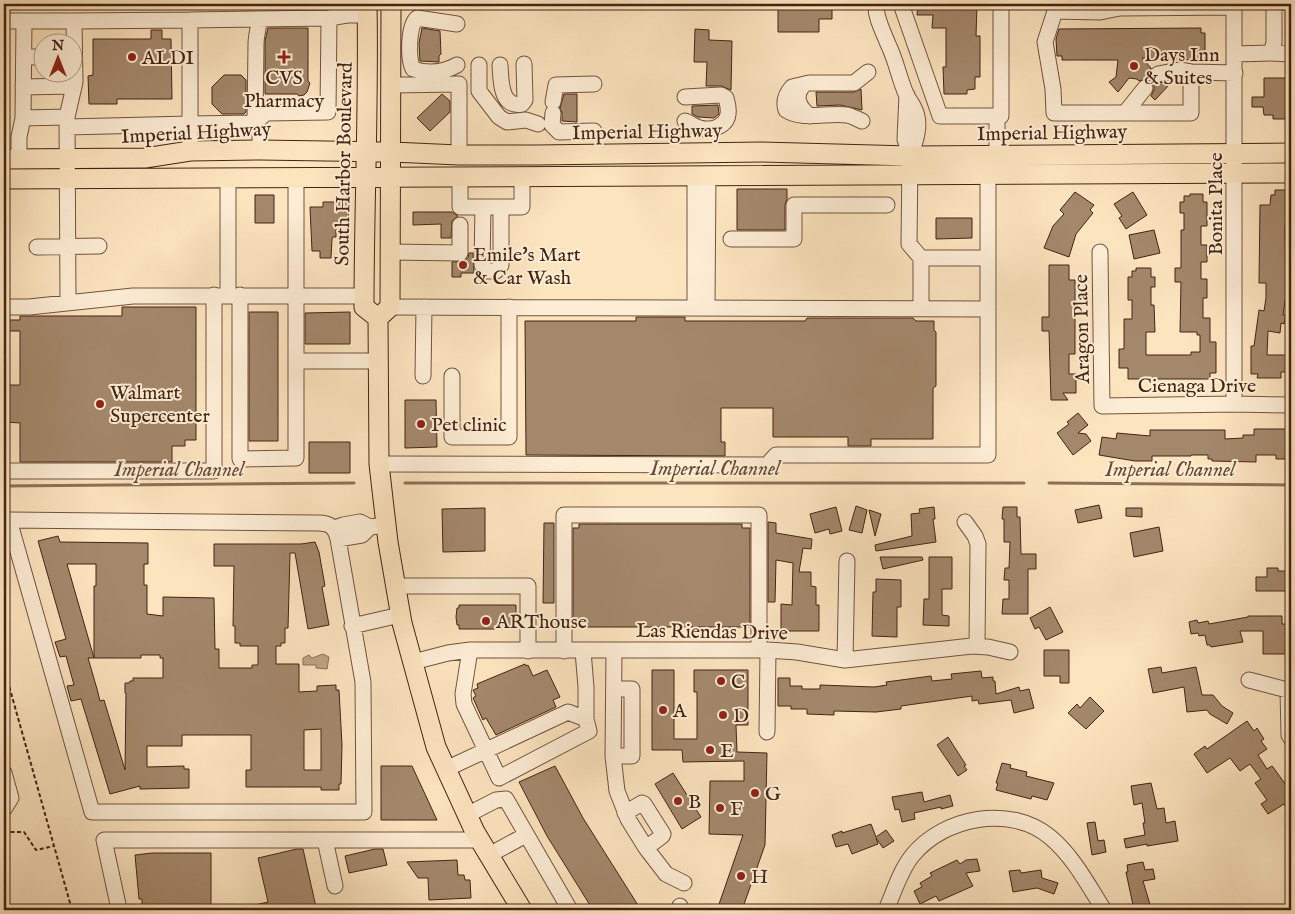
<svg xmlns="http://www.w3.org/2000/svg" width="1295" height="914" font-family="'IM FELL English',serif">
<rect width="100%" height="100%" fill="#fce4bf"/>
<filter id="stains"><feTurbulence type="fractalNoise" baseFrequency=".004" numOctaves="4"/><feColorMatrix values="0 0 0 0 .2 0 0 0 0 .09 0 0 0 0 .02 0 0 0 .5 -.17"/></filter>
<radialGradient id="worn" r=".72"><stop offset=".6" stop-color="#630" stop-opacity="0"/><stop offset="1" stop-color="#630" stop-opacity=".3"/></radialGradient>
<path fill="#bda384" stroke="#8d7056" d="M323,654L329,657L327,669L316,668V665H303V658L309,655L312,658Z"/>
<g fill="none" stroke-linecap="round" stroke-linejoin="round">
<path stroke="#8d7056" stroke-width="3" d="M405,483H1024
M1049,483L1291,485
M4,486L354,483"/>
</g>
<path fill="#a4886c" stroke="#442412" fill-rule="evenodd" d="M778,4H832V19H819V32H778Z
M918,4H977L976,36H980V77H975V89L967,90V94H944L943,67H946V28H932L933,15H917Z
M268,28H308V81L310,83L307,92L304,95L299,96L297,94H265V41Z
M422,28L440,31L441,54L439,56V62L420,61L419,43Z
M1201,28V33H1205V54L1200,55L1199,60L1142,58L1151,68L1149,75L1151,80L1155,83L1166,82L1169,85L1155,100L1151,96L1154,90V85L1147,79L1139,81L1137,79L1129,78L1118,92L1109,82L1116,77L1118,60H1062V56H1057L1056,39L1059,29Z
M695,29L709,30V40L732,41L731,90L721,86H706L707,62H694Z
M151,30H162V39H171L172,99H117V104H89L88,76L93,75V39H151Z
M224,75H241L246,80V112L244,114H222L212,104V87Z
M1264,78H1291V119H1273V115H1264L1263,107H1252V97H1264Z
M861,89L862,110L840,105L817,106L816,92H854Z
M442,94L450,101V112L430,131L417,118Z
M564,94H577V122L562,121V113L560,108Z
M718,105L719,114L714,118L698,117L692,114V106Z
M737,189H787V199L785,205V230H737Z
M1275,190H1290L1291,222H1289V226H1285L1286,295L1283,315H1286L1284,324L1281,323L1280,333L1268,331L1267,355H1291V372H1281V378H1257L1258,374H1251V346H1254L1259,310L1264,311L1266,298V283H1259L1260,205H1270L1271,195H1275Z
M1075,192L1094,205L1090,210L1093,213L1076,234L1069,257L1044,248L1053,226L1064,214L1060,210Z
M1133,192L1147,215L1126,229L1119,218L1122,216L1114,204Z
M1190,194H1203V202H1207V226H1201V245H1207V262H1201V279H1207V298H1203V318H1210V342H1216V373H1210V379H1128V368H1119V349H1124V319H1132V300H1128V277H1132V271H1136V268H1151V277H1155V287H1151V305H1154L1155,332H1146V355H1191V352H1200V335H1197V332H1180L1181,282H1175V268H1181V230H1184V213H1180V202H1184V196H1190Z
M255,195H274V223H255Z
M323,202H349L348,223H336V237H333L332,239L331,258H320V251H312L310,207H323Z
M413,212H452L458,216L452,221L451,238H441V224L413,225Z
M936,218H972V238L936,239Z
M1154,230L1160,253L1134,259L1129,235Z
M469,253H473L474,273H461V277H452V262L464,261L468,258Z
M1049,265H1069V280H1075V354H1069V374H1076V393H1063L1068,400H1051L1049,331H1042V317H1049Z
M122,307H196V440H185V446H172V462H20V423L4,422V385H20V331H4V320H20V316H122Z
M249,312H278V441H249Z
M350,312V344H305V313Z
M636,317H685V321H805L807,318H913L916,321H934V330L936,332V386L933,388V439H871V446H848V437H773V408H721V442H725V456L526,455L525,321H636Z
M405,400H436L437,447L405,448Z
M1078,413L1088,425L1078,433L1086,434L1091,441L1073,455L1057,433L1069,424L1067,422Z
M1254,429H1290L1289,436H1291V459H1276V455H1256V462L1212,461V459H1208V455H1191V456H1152V461H1135L1099,455L1102,437L1116,439L1117,433L1150,436V430H1225V439L1243,438V435H1254Z
M309,442H350V473H309Z
M1099,505L1102,518L1078,523L1075,510Z
M856,506L867,510L862,533L849,530Z
M836,507L842,531L830,534L829,529L815,533L810,514Z
M934,507L935,519H933L936,542L876,551L875,545L912,536L911,514L920,513L919,509Z
M1003,507H1017V517H1020L1021,554H1036V569H1028V614H1002L1003,599H1009V580H1004L1005,568H1009L1010,542H1004V519H1002Z
M485,508V551L443,552L442,509Z
M1126,508H1142V517L1126,516Z
M869,510L881,514L875,536Z
M768,522L776,523V533L812,539L811,549L803,548L799,572H811V586L816,587V605H819V631H781V604L792,605L793,563L776,560L775,602H768Z
M544,523H554V603H543Z
M579,524H742V528H750V627H573V528H579Z
M1159,527L1163,551L1134,557L1130,533Z
M58,536L60,542L148,543V564H144V585H147V614L163,616V597L214,598L215,649H219V668H252V665H258V646H240V643H235V626H233L234,566H214V544H301L315,542L319,552L325,586L322,587L329,625L308,629L295,553H290L288,628H285V643H281V646H276V664H299V692L317,691V686L336,685V690H339L342,745L341,784H339V790H321V787H246V770H251V735H182V746H147V767L184,766V769H189V788L140,789V786L110,794L81,699L71,701L67,686L74,685L66,656L60,657L55,642L66,639L38,541ZM67,564H96V586H94V658H141V655H160V658H163V678H133V681H130L129,683H125V693H126L125,770L104,700L100,701L97,689L88,658H94ZM321,729V770H304V730Z
M880,557H922L923,560L883,569Z
M929,557H952V589H942V615L949,616V626L923,625L924,599H929Z
M1267,568H1278V571H1291V591H1256V577H1267Z
M876,579L901,580V607H897V637L872,636L873,592H876Z
M459,605H516V629H459V625H457L456,617L457,608H459Z
M1050,607L1063,632L1046,640L1039,627L1035,629L1030,618Z
M1248,616H1282V624H1291V654H1263V631H1240L1243,642L1211,647L1210,645H1207L1205,635L1199,636L1198,633L1191,634L1189,622L1197,620L1198,623L1208,621L1209,624L1248,617Z
M1044,650H1069V683H1060V676H1044Z
M525,664L526,666L528,665L533,676L547,670L560,697L553,700L556,707L496,735L486,718L483,720L473,698L476,696L473,690L478,688L477,684Z
M1161,667L1162,673L1196,667L1202,695H1213L1222,706L1233,713L1227,724L1210,714L1207,710L1187,712L1184,687L1153,693L1148,669Z
M652,670H674V739H697V692H694V670H748V725H736L737,752L767,753L765,845L742,910H717L743,835L709,834L710,781H744V761L683,762L682,750H652Z
M981,671L982,678L993,677V681H995L996,694L1019,687L1020,691L1029,689L1034,708L1014,713L1011,700L979,704L978,700L972,701V696L901,706V709L876,712L834,711V715L807,714V709H791V706H778V678H790V686H802V689H820V685L874,687L887,685L886,682L931,676L932,681L952,679L951,674Z
M1090,697L1104,711L1086,729L1068,713L1077,704L1080,708Z
M1247,721L1254,731L1257,728L1264,739L1261,741L1267,749L1258,755L1267,769L1272,766L1273,767L1291,792V815L1284,804L1268,814L1261,804L1267,800L1255,783L1261,779L1250,764L1240,771L1230,758L1207,773L1194,754L1205,746L1207,749Z
M948,737L966,765L964,766L967,770L958,776L937,745Z
M1002,763L1011,765L1010,768L1027,772L1026,776L1054,783L1047,800L1032,796L1031,799L996,790L998,783H996Z
M381,766H412L437,820H381Z
M555,766L583,818L641,910H593L547,836L519,782Z
M673,773L701,817L682,829L655,784Z
M1151,783L1157,809L1164,808L1166,823L1175,821L1178,841L1147,846V844L1126,848L1124,839L1145,835L1143,823H1145L1142,803L1134,805L1131,786Z
M922,792L924,802L950,795L953,806L941,809V807L914,813L915,819L902,822L899,809L895,810L892,797Z
M1095,822L1098,841L1104,840L1106,852L1092,855L1087,823Z
M871,824L876,837L886,830L894,841L883,848L876,838L878,844L852,854L848,844L836,847L832,835L842,831V833L852,830Z
M297,849H303L316,907L299,910H247L246,907L268,902L258,858Z
M375,849H383L387,865L349,873L345,856Z
M211,853V910H142V899H139L135,855L152,853Z
M977,859L980,871L966,873L973,886L939,901L936,896L920,904L914,891L922,887L920,883L932,876L930,873L957,860L960,864L966,860Z
M457,860L458,875H464L465,880H470L471,898L429,900L428,878H418L407,862Z
M1143,862L1145,870L1153,869L1155,879L1143,881L1151,908L1134,910L1126,872H1128L1127,865Z
M1020,870L1021,873L1041,870L1042,878L1058,883L1054,894L1037,888L1013,892L1009,871Z"/>
<g fill="none" stroke-linecap="round" stroke-linejoin="round">
<defs>
<path id="minor" d="M876,4C875,17 883,31 888,44C896,60 899,78 906,94C908,99 912,103 914,108C922,123 916,141 910,156
M901,4L940,116H1001V4
M1235,7L1120,8L1100,12L1055,11L1045,42L1053,89L1054,113H1191V72L1235,73
M329,18L347,15H367
M259,19C259,28 256,34 256,44L255,123L260,132V150
M4,21H74L75,82L67,117L68,302
M74,21L190,20V124L255,123L266,113L328,112L329,18L190,20
M1271,53L1291,54
M1235,54L1271,53L1274,43V5L1278,4
M24,57H42
M457,65C443,73 428,74 413,69C408,59 408,26 417,18L457,24
M479,65V91L499,117L507,122L526,120L538,124
M500,65C501,80 500,108 522,104L525,100L524,64
M1158,74L1179,70L1191,72
M805,84C793,95 798,107 810,116
M391,85L459,84V155
M23,87L74,86
M907,95L905,139L910,156L909,244L921,258V308
M553,102L556,85L594,84
M553,113L552,125L559,132L594,131
M1125,113L1145,88
M997,116V155
M23,118L67,117
M685,121C690,123 695,127 700,128C705,130 710,129 715,128C730,123 730,111 726,98L721,95L685,97
M862,121C857,119 852,116 847,115C827,112 804,121 786,110C783,101 786,94 792,87L809,83H854L868,72
M67,127L190,124V151
M19,159V137L23,118L24,21
M228,177V295
M460,177V207H522V177
M483,207L482,265L486,271H496L501,265V207
M731,239H794V205H887
M37,247L99,246
M390,252L460,253V225
M1100,252L1102,406L1234,404L1291,405
M921,258H988
M240,295V459L296,458V177
M4,307H29L133,296H364
M390,307L988,309
M695,308V175
M707,308L708,175
M296,361H379
M423,376L424,307
M452,376V437H509V307
M1234,404V4
M379,464L767,465L776,455H988V175
M4,471H214V295
M9,520L318,523C330,523 335,527 338,539L363,682L364,812H92Z
M965,522L975,536L978,544L977,646
M334,528L343,525L360,522L370,527L386,525
M338,539L362,535L370,527
M395,586H528V651
M352,626L400,615
M470,650L463,694L464,704L499,778L589,731L586,719V687L583,651
M564,651V515H759V650
M614,651L613,756L617,791L628,819L646,848L666,874L684,883
M845,660L847,561
M413,662L448,653L470,650H768L797,652L845,660L972,646L988,647L1010,652
M1249,680L1291,691
M1288,691L1289,735L1291,738
M767,732L768,650
M613,756H632V689H614
M446,769L568,712L586,719
M4,773L11,798L4,809
M625,813L642,803L644,804L663,834L662,836L646,848
M467,815L496,800L506,799L570,910
M325,840L335,886
M489,855L526,835
M680,906L682,910
M119,909L104,840H480
M886,910C894,892 900,871 912,856C943,817 1011,804 1050,837C1073,856 1088,885 1104,910"/>
<path id="major" d="M367,4C369,105 364,206 364,307L378,318
M391,4L390,307L378,318L379,464L388,542L402,623L436,747L475,832L522,910
M4,159L145,158L190,151L260,150L392,152L459,155H537L762,152L910,156L1291,153
M4,179L1291,173"/>
</defs>
<use href="#minor" stroke="#72543d" stroke-width="17"/>
<use href="#major" stroke="#442412" stroke-width="21"/>
<path stroke="#442412" stroke-width="2" stroke-dasharray="4 2.5" stroke-linecap="butt" d="M4,668L72,910
M4,832H24L36,850L54,846"/>
<use href="#minor" stroke="#fdedd5" stroke-width="15"/>
<use href="#major" stroke="#fce4bf" stroke-width="19"/>
</g>
<g fill="#8f2418" stroke="#fdedd5" stroke-width="2">
<circle cx="132" cy="57" r="5"/>
<path d="M281.5 49.5h5v5h5v5h-5v5h-5v-5h-5v-5h5z"/>
<circle cx="1134" cy="66" r="5"/>
<circle cx="463" cy="265" r="5"/>
<circle cx="100" cy="404" r="5"/>
<circle cx="421" cy="424" r="5"/>
<circle cx="486" cy="621" r="5"/>
<circle cx="721" cy="681" r="5"/>
<circle cx="663" cy="710" r="5"/>
<circle cx="723" cy="715" r="5"/>
<circle cx="710" cy="750" r="5"/>
<circle cx="755" cy="793" r="5"/>
<circle cx="678" cy="801" r="5"/>
<circle cx="720" cy="808" r="5"/>
<circle cx="741" cy="876" r="5"/>
</g>
<g text-anchor="middle" stroke-width="4" stroke-linejoin="round" paint-order="stroke">
<g font-size="20" fill="#442412" stroke="#fdedd5" text-anchor="start">
<text x="1144" y="61">Days Inn<tspan x="1144" dy="23">&amp; Suites</tspan></text>
<text x="142" y="64">ALDI</text>
<text x="284" y="84" text-anchor="middle">CVS<tspan x="284" dy="23">Pharmacy</tspan></text>
<text x="473" y="261">Emile's Mart<tspan x="473" dy="23">&amp; Car Wash</tspan></text>
<text x="110" y="399">Walmart<tspan x="110" dy="23">Supercenter</tspan></text>
<text x="431" y="431">Pet clinic</text>
<text x="496" y="628">ARThouse</text>
<text x="731" y="688">C</text>
<text x="673" y="717">A</text>
<text x="733" y="722">D</text>
<text x="720" y="757">E</text>
<text x="765" y="800">G</text>
<text x="688" y="808">B</text>
<text x="730" y="815">F</text>
<text x="751" y="883">H</text>
</g>
<g font-size="20" fill="#442412" stroke="#fdedd5">
<text transform="translate(647 131) rotate(-1)" y="7">Imperial Highway</text>
<text transform="translate(196 132) rotate(-3)" y="7">Imperial Highway</text>
<text transform="translate(1052 132) rotate(-1)" y="7">Imperial Highway</text>
<text transform="translate(343 164) rotate(-89)" y="7">South Harbor Boulevard</text>
<text transform="translate(1215 204) rotate(-90)" y="7">Bonita Place</text>
<text transform="translate(1081 329) rotate(-91)" y="7">Aragon Place</text>
<text x="1197" y="392">Cienaga Drive</text>
<text transform="translate(712 631) rotate(1)" y="7">Las Riendas Drive</text>
</g>
<g font-size="21" font-style="italic" fill="#684a34" stroke="#fdedd5">
<text x="715" y="475">Imperial Channel</text>
<text x="179" y="476">Imperial Channel</text>
<text x="1170" y="476">Imperial Channel</text>
</g>
</g>
<rect width="1295" height="914" fill="none" stroke="#fce4bf" stroke-width="20"/>
<rect x="5" y="5" width="1285" height="904" fill="none" stroke="#442412" stroke-width="2.5"/>
<rect x="10" y="10" width="1275" height="894" fill="none" stroke="#442412"/>
<g transform="translate(58 58)"><circle r="24" fill="#fdedd5" stroke="#b39d87"/>
<path d="M0-4L9 19L0 12L-9 19Z" fill="#8f2418"/>
<text y="-8" font-size="14" font-weight="bold" text-anchor="middle" fill="#442412">N</text>
</g>
<rect width="100%" height="100%" filter="url(#stains)"/>
<rect width="100%" height="100%" fill="url(#worn)"/>
</svg>
